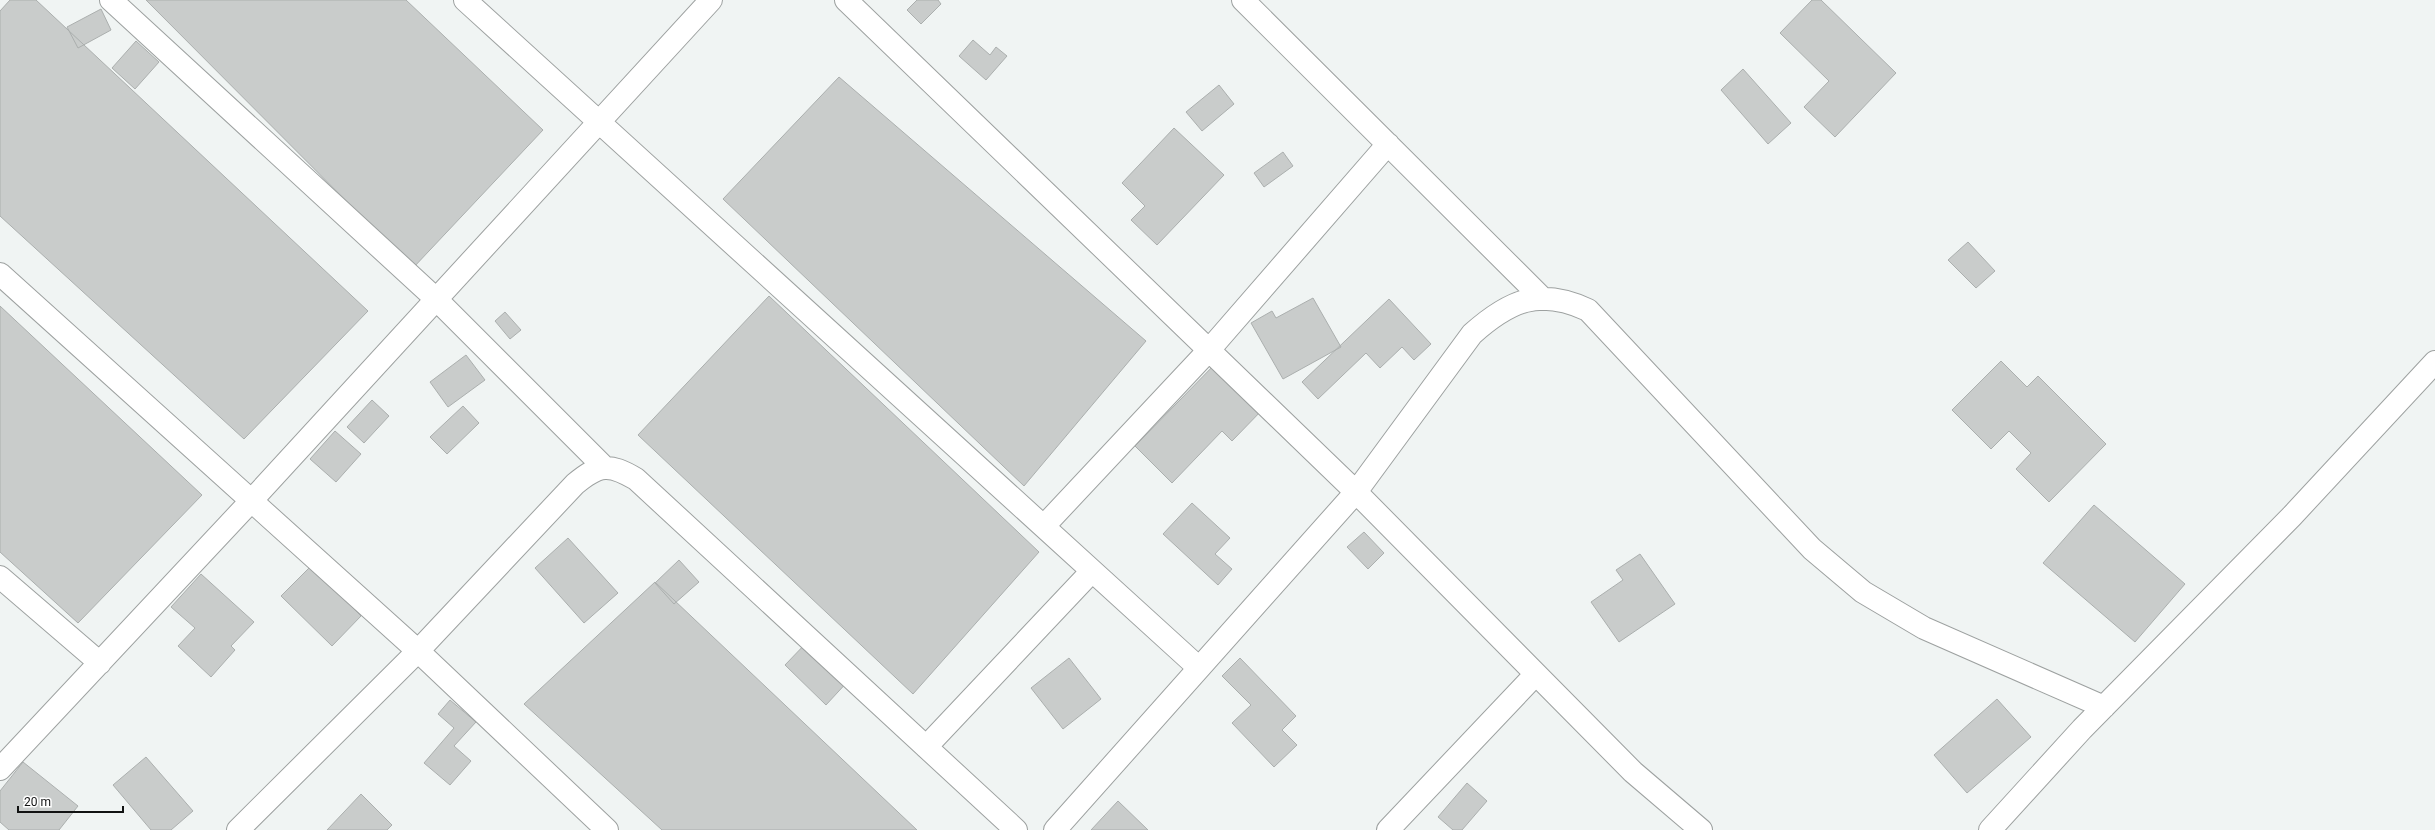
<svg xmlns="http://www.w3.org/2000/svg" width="2435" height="830" font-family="Roboto,sans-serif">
<rect width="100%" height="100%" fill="#f0f4f3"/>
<path fill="#c9cccb" stroke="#abafae" d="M10,0H36L368,311L244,439L0,216V11Z
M146,0H406L543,130L413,268Z
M917,0H938L941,4L921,24L907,10Z
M1812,0H1821L1896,73L1835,137L1804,107L1829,81L1780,33Z
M101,9L111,30L78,48L67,27Z
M973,40L990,55L996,47L1007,56L986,80L959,56Z
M136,41L159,62L135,89L112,68Z
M1743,69L1791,123L1768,144L1721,90Z
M839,77L1146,341L1024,486L723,199Z
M1219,85L1234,104L1202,131L1186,112Z
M1174,128L1224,175L1157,245L1131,220L1145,206L1122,183Z
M1283,152L1293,166L1264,187L1254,173Z
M1968,242L1995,271L1976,288L1948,260Z
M769,296L1039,552L913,694L638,435Z
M1313,298L1341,347L1283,379L1251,323L1272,311L1276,318Z
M1389,299L1431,344L1414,360L1402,347L1380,368L1366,353L1318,399L1302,382Z
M0,306L202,495L78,623L0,552Z
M505,312L521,330L510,339L495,321Z
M466,355L485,380L448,407L430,382Z
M1218,361L1265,407L1232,441L1222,431L1172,483L1135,446Z
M2001,361L2027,387L2038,376L2106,444L2049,502L2016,469L2031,453L2009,431L1991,449L1952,410Z
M372,400L389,416L364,443L347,427Z
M463,406L479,423L447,454L430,437Z
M335,431L361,454L336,482L310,459Z
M1192,503L1230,538L1215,554L1232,569L1218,585L1163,534Z
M2094,505L2185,584L2135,642L2043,563Z
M1364,532L1384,553L1368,569L1347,547Z
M568,538L618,593L584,623L535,568Z
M1640,554L1675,604L1619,642L1591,602L1623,580L1616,570Z
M679,560L699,582L674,604L655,583Z
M311,566L361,616L332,646L281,596Z
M201,574L254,622L231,646L235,650L211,677L178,646L195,628L171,607Z
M655,582L917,830H662L524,704Z
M809,640L850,679L826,705L785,665Z
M1069,658L1101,699L1063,729L1031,688Z
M1240,658L1296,716L1282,730L1297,745L1274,767L1232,723L1251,705L1222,676Z
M1997,699L2031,737L1967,793L1934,755Z
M450,700L476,722L454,746L471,761L450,785L424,763L454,728L438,714Z
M146,757L193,811L171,830H151L113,785Z
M23,762L78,806L59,830H9L0,822V791Z
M1467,783L1487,801L1462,830H1453L1438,817Z
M361,794L392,825L387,830H327Z
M1118,801L1148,830H1091Z"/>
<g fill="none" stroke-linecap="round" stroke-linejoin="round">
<defs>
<path id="minor" d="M111,0L436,299L604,467
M465,0L1199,668
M846,0L1356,492L1633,772L1701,830
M1243,0L1543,299
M0,274L418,651L607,830
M1044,526L1209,350L1388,144
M0,577L100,663
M926,747L1092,571
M0,769L252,500L711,0
M238,830L418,651L575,484C599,464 609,463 636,479L1016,830
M1055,830L1356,492L1472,334C1509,301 1539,287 1588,310L1812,549L1863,592L1924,628L2104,707
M1388,830L1535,675
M1990,830L2082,729L2292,516L2435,362"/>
</defs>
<use href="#minor" stroke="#9da1a0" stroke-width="24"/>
<use href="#minor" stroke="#fff" stroke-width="22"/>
</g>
<path d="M18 806v6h105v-6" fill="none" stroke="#111212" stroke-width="2"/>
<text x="24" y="806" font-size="12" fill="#111212" stroke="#ffffff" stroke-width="3" paint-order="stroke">20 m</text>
</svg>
